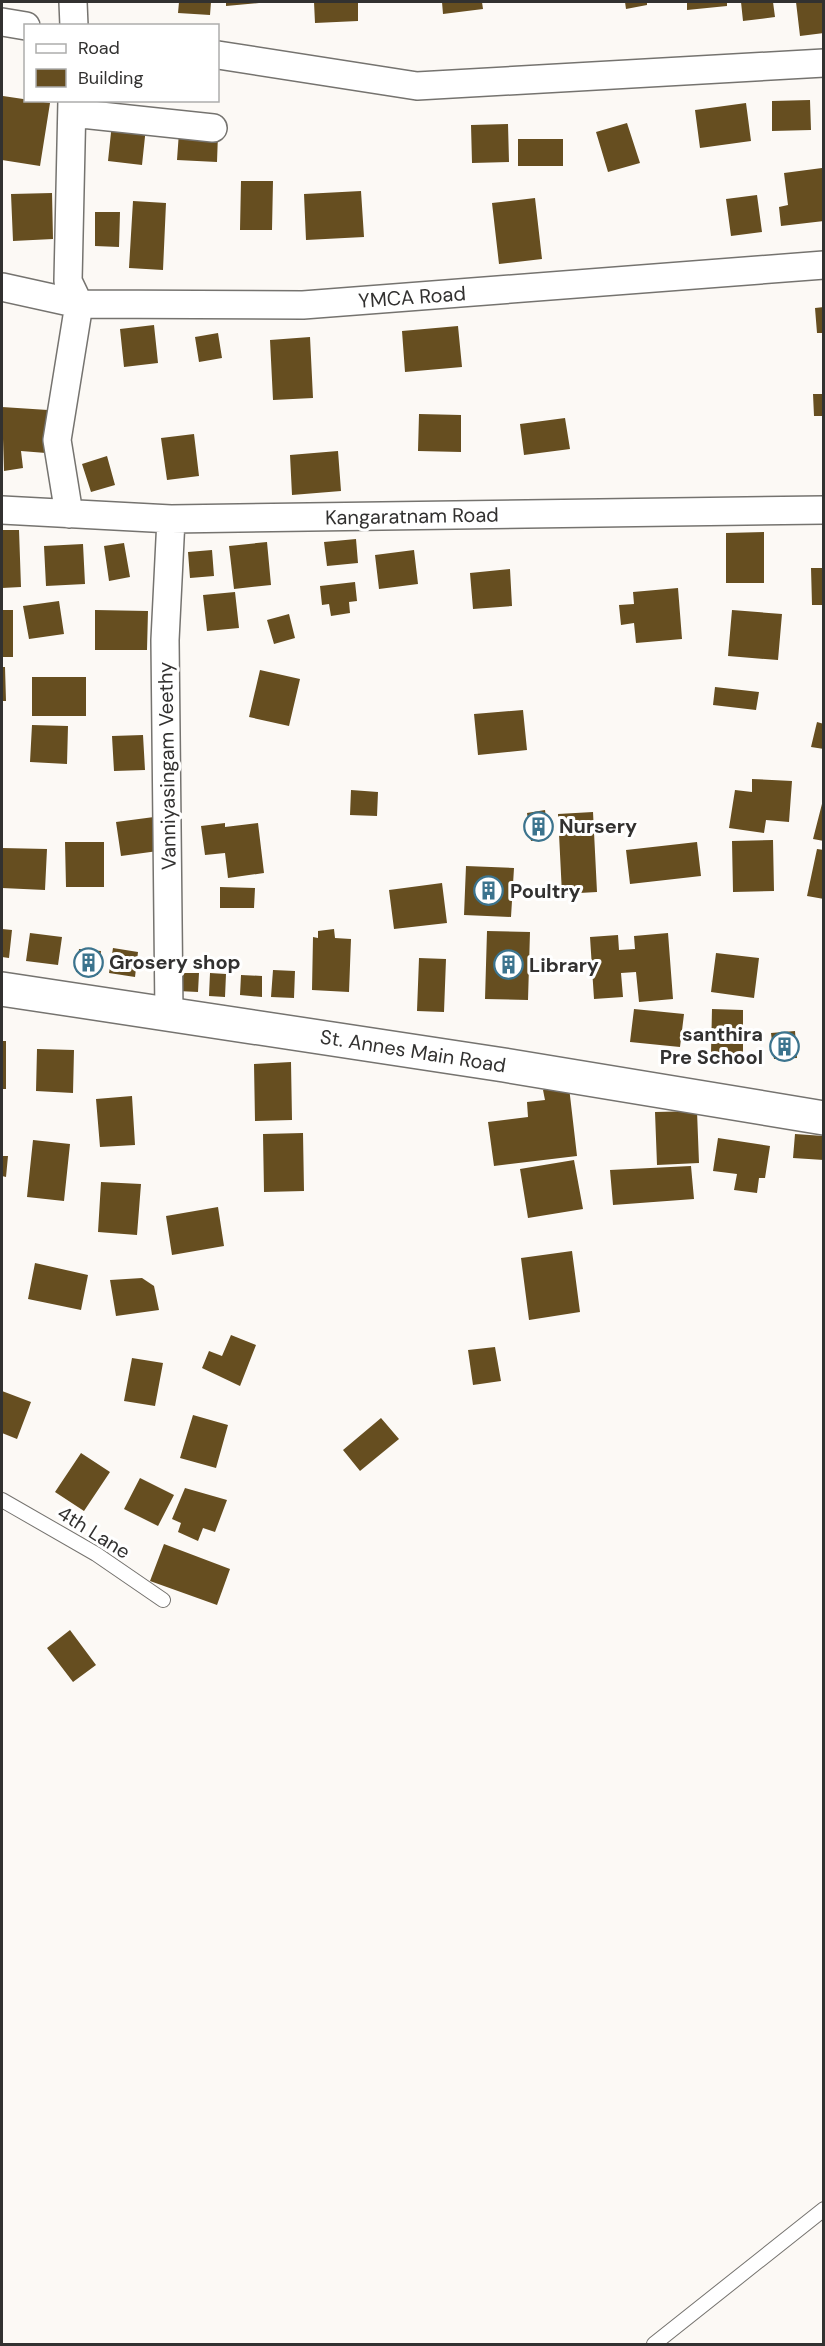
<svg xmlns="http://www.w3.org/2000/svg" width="825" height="2346" font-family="'DM Sans',sans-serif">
<rect width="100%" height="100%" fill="#fcf9f5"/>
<path fill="#664e20" d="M179,2H211L210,15L178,13Z
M226,2H259V3L226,6Z
M314,2H358V21L315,23Z
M442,2H482L483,9L443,14Z
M625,2H647V5L626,9Z
M687,2H727V6L687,10Z
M741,2H773L775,17L743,21Z
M796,2H824V33L800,36Z
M3,96L50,103L40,166L2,160Z
M810,100L811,130L772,131V101Z
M746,103L751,141L700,148L695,110Z
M112,123L146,127L142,165L108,161Z
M627,123L640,163L608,172L596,132Z
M508,124L509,162L472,163L471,125Z
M179,132L218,134L217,162L177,160Z
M518,139H563V166H518Z
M822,168L824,221L781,226L779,207L788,205L784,173Z
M241,181H273L272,230H240Z
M361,191L364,237L306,240L304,194Z
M52,193L53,239L13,241L11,194Z
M757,195L762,232L731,236L726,199Z
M535,198L542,259L499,264L492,203Z
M133,201L166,203L163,270L129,268Z
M95,212H120L119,247L95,246Z
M824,307V333H817L815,308Z
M154,325L158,363L124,367L120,329Z
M458,326L462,367L405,372L402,331Z
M218,333L222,358L199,362L195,337Z
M310,337L313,398L273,400L270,340Z
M813,394H824V416H814Z
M2,407L48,410L46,453L21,451L23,468L4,471Z
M419,414L461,415V452L418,451Z
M565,418L570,449L524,455L520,424Z
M194,434L199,476L167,480L161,438Z
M338,451L341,491L292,495L290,455Z
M107,456L115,485L91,492L82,464Z
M2,530H19L21,587L2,588Z
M764,532V583H726V533Z
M356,539L358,563L327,566L324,542Z
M267,542L271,585L234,589L229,546Z
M124,543L130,577L109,581L104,546Z
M83,544L85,584L46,586L44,546Z
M212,550L214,576L190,578L188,552Z
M414,550L418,584L379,589L375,555Z
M811,568H824V605H812Z
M510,569L512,606L473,609L470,573Z
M355,582L357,601L349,602L350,613L331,616L329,604L322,605L320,586Z
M678,588L682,639L636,643L634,623L621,625L619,605L634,604L633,592Z
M235,592L239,628L207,631L203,595Z
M59,601L64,634L29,639L23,606Z
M2,610H13V657H2Z
M95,610L148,611L147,650H95Z
M732,610L782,614L778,660L728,656Z
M289,614L295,638L274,644L267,620Z
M2,667H5L6,701H2Z
M260,670L300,679L289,726L249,717Z
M32,677H86V716H32Z
M715,687L759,692L756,710L713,705Z
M523,710L527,750L478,755L474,714Z
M817,722L824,724V749L811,747Z
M32,725L68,726L67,764L30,762Z
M143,735L145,770L114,771L112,736Z
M752,779L792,781L789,822L766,820L764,833L729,828L735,790L752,792Z
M351,790L378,792L377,816L350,815Z
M824,796V841L813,839Z
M545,810L549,838L531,841L527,813Z
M593,812L597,892L562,894L558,814Z
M154,817L158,851L121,856L116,822Z
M225,823V827L258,823L264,873L228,878L225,853L205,855L201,826Z
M773,840L774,891L733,892L732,841Z
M65,842H104V887H66Z
M697,842L701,876L630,884L626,850Z
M2,848L47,849L45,890L2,888Z
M817,849L824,850V899L807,896Z
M466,866L514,868L511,917L464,915Z
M442,883L447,923L394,929L389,890Z
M220,887L255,888L254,908H220Z
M2,929L12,930L9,958L2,957Z
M334,929L335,938L351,939L349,992L312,990L313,937L318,938V931Z
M487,931L530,932L528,1000L485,999Z
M30,933L62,937L58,965L26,961Z
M668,933L673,999L639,1002L636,972L621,973L623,997L594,999L590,937L618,935L619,950L635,949L634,936Z
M113,948L138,952L135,977L109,973Z
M79,949L101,951L98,975L76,972Z
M716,953L759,958L754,998L711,992Z
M419,958L446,959L444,1012L417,1011Z
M273,970L295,971L294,998L271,997Z
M179,973H199L198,992L178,991Z
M210,973L226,974L225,997L209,996Z
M241,975L262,976V997L240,995Z
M634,1009L684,1014L680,1047L630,1042Z
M712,1009L743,1010V1054L711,1053Z
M795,1031L797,1058L774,1059L771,1033Z
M2,1041H6V1089H2Z
M37,1049L74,1050L73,1093L36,1091Z
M291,1062L292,1120L255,1121L254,1064Z
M569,1087L577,1156L494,1166L488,1122L528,1117L527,1102L545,1100L543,1090Z
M132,1096L135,1145L100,1147L96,1099Z
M697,1111L699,1163L657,1165L655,1112Z
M303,1133L304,1191L264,1192L263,1134Z
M795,1134L824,1136V1160L793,1158Z
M718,1138L770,1146L765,1178H759L757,1193L734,1190L737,1174L713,1171Z
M33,1140L70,1144L64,1201L27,1197Z
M2,1156H8L6,1177L2,1176Z
M574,1160L583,1209L528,1218L520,1169Z
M691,1166L694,1199L613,1205L610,1170Z
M101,1182L141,1184L137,1235L98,1232Z
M218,1207L224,1246L172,1255L166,1216Z
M572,1251L580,1312L529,1320L521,1258Z
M35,1263L88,1275L81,1310L28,1299Z
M142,1278L154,1286L159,1310L116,1316L110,1280Z
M231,1335L256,1345L240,1386L202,1368L209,1351L222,1356Z
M495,1347L501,1381L473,1385L468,1350Z
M132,1358L163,1363L155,1406L124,1401Z
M2,1391L31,1402L17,1439L2,1433Z
M193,1415L228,1425L216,1468L180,1458Z
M381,1418L399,1439L360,1471L343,1450Z
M81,1453L110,1472L84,1511L55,1492Z
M140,1478L174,1495L158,1526L124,1509Z
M185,1488L227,1500L215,1532L203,1528L198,1541L178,1532L181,1523L172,1519Z
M164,1544L230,1569L217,1605L150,1581Z
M70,1630L96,1665L73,1682L47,1648Z"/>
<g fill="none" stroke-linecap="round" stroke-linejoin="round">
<defs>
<path id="lane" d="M2,1500L96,1554L163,1600
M654,2344L824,2209"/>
<path id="street" d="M73,2L74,26
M2,22L26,26
M218,55L417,86L824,63
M72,113L213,128
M2,287L79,304L303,305L824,265
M2,510L171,519L824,510
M69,514L57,440L79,304L68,281L72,100
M169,1014L165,640L171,519"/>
<path id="secondary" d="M2,989L504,1065L824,1118"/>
</defs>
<use href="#lane" stroke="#75736f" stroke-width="16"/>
<use href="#street" stroke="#75736f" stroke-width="30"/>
<use href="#secondary" stroke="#75736f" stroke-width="36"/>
<use href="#lane" stroke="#fff" stroke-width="14"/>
<use href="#street" stroke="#fff" stroke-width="27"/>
<use href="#secondary" stroke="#fff" stroke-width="33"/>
</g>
<defs>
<symbol id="building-ring" viewBox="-11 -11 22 22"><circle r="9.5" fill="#fff" stroke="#3c748e" stroke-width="1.5"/><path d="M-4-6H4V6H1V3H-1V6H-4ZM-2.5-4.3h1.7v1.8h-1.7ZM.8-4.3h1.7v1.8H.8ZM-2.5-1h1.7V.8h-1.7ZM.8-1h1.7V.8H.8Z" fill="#3c748e"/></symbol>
</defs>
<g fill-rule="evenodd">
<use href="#building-ring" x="522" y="810" width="33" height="33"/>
<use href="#building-ring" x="472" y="874" width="33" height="33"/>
<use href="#building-ring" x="72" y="946" width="33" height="33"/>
<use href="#building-ring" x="492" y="948" width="33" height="33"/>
<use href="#building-ring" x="768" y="1030" width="33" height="33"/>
</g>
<g text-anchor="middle" stroke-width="6" stroke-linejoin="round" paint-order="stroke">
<g font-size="20" fill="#323130" stroke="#fff">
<text transform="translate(412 297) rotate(-4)" y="7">YMCA Road</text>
<text transform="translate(412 516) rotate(-1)" y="7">Kangaratnam Road</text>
<text transform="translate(167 766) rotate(-91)" y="7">Vanniyasingam Veethy</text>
<text transform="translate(413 1051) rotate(9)" y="7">St. Annes Main Road</text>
<text transform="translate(94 1532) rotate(32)" y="7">4th Lane</text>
</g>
<g font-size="20" font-weight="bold" fill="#323130" stroke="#fff" text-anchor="start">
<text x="559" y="833">Nursery</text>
<text x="510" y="898">Poultry</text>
<text x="109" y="969">Grosery shop</text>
<text x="529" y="972">Library</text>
<text x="763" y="1041" text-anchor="end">santhira<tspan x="763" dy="23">Pre School</tspan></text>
</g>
</g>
<rect width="825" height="2346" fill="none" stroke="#323130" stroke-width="6"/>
<rect x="24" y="24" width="195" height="78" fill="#ffffff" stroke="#adadac" stroke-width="1.5"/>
<rect x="36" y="44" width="30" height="9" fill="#ffffff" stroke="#adadac" stroke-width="1.5"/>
<text x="78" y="54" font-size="18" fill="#323130">Road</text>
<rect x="36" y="69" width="30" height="18" fill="#664e20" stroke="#adadac" stroke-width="1.5"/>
<text x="78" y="84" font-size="18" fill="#323130">Building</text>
</svg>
